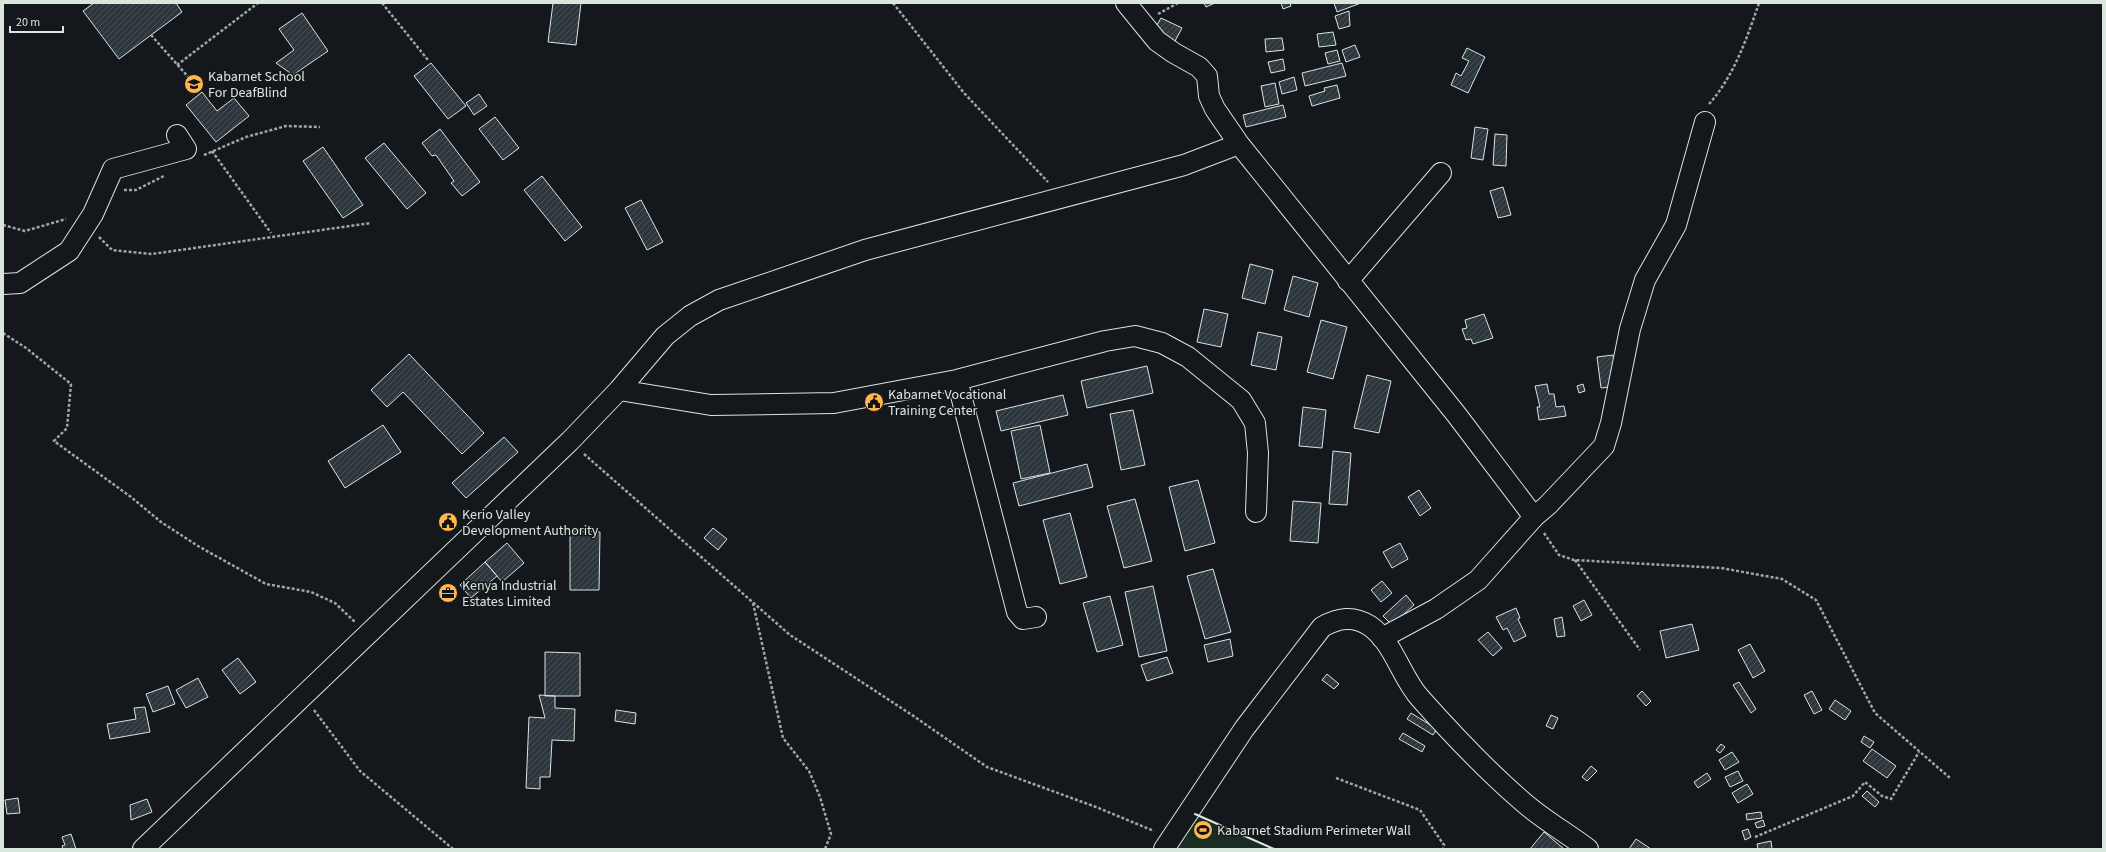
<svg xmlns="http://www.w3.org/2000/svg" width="2106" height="852" font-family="'Source Sans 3',sans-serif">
<defs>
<pattern id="building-hatch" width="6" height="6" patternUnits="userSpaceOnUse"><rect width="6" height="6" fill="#2c363c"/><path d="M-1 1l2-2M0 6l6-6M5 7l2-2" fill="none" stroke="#4a5358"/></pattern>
</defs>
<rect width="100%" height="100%" fill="#14181c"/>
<path fill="#1a2d24" stroke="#939e99" d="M1187,811L1274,849H1163Z"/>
<path fill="url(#building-hatch)" stroke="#d8e6dc" d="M94,3H176L182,12L119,59L83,11Z
M553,3H581L576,45L548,42Z
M1204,3H1215L1206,7Z
M1281,3H1290L1291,6L1283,9Z
M1334,3H1361L1337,12Z
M1349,11L1350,26L1339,29L1335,16Z
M302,13L328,51L293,75L276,63L294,50L279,29Z
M1161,18L1182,28L1175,41L1154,30Z
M1333,32L1336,45L1319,47L1317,34Z
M1282,38L1284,50L1266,52L1265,39Z
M1355,45L1360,57L1346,62L1342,50Z
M1467,48L1485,57L1468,93L1451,85L1456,73L1461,76L1469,61L1462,58Z
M1337,50L1340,61L1328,64L1325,53Z
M1283,59L1285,70L1271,73L1268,62Z
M431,63L466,106L448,119L414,76Z
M1342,63L1346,76L1305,86L1302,73Z
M1294,77L1297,90L1282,94L1279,82Z
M1275,83L1279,104L1265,107L1261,86Z
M1337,85L1340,98L1312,106L1309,96L1325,91L1324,88Z
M202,92L217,111L234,98L249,116L216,142L186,105Z
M479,94L487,106L474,115L466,103Z
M1283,105L1286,117L1246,127L1243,115Z
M495,117L519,148L503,160L479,129Z
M1475,127L1488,129L1483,160L1471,158Z
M440,129L480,182L462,196L451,183L454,181L436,155L432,156L422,143Z
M1495,134L1507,135L1506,166L1493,165Z
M384,143L426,193L407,209L365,158Z
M323,147L363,205L343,218L303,161Z
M542,176L582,227L565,241L524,190Z
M1503,187L1511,215L1498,218L1490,191Z
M641,200L663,242L647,250L625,208Z
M1250,264L1273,270L1265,304L1242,298Z
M1293,276L1318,283L1309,317L1284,310Z
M1204,309L1228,314L1221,347L1197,342Z
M1484,314L1493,338L1473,344L1471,339L1466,340L1462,329L1467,328L1465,320Z
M1321,320L1347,327L1333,379L1307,372Z
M1258,332L1282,337L1276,370L1251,365Z
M409,354L484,433L462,454L403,392L387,407L371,390Z
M1613,355L1616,379L1611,387L1601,388L1597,357Z
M1147,366L1153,393L1087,408L1081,381Z
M1367,375L1391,381L1379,433L1354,428Z
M1547,384L1549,394H1554L1556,407L1564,406L1566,416L1539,420L1537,407H1540L1535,386Z
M1583,384L1585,391L1579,393L1577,386Z
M1063,395L1068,415L1001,431L996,411Z
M1303,407L1326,410L1322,448L1299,446Z
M1133,410L1145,465L1121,470L1110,414Z
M383,425L401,452L345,488L328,461Z
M1040,425L1050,473L1021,479L1011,431Z
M504,437L518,452L466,498L452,483Z
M1333,451L1351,453L1347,505L1329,504Z
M1087,464L1093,487L1019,506L1013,483Z
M1198,480L1215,543L1185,551L1169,487Z
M1419,490L1431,508L1420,516L1408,497Z
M1135,499L1152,561L1124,568L1107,506Z
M1293,501L1321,503L1318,543L1290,541Z
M1070,513L1087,577L1060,584L1043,520Z
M713,528L727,539L718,550L704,538Z
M570,531L600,532L599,590H570Z
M507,543L524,563L502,582L485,562Z
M1400,543L1408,559L1392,568L1383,552Z
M485,562L497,576L471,598L460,585Z
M1213,569L1231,632L1205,639L1187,576Z
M1382,581L1392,593L1381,602L1371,590Z
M1153,586L1167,651L1139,657L1125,592Z
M1406,595L1414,605L1392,625L1383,616Z
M1110,596L1123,645L1097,652L1083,603Z
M1584,600L1592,615L1581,621L1573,606Z
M1516,608L1520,618L1518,619L1526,636L1514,642L1507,628L1503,630L1496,617Z
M1562,617L1565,636L1557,637L1554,619Z
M1692,624L1699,650L1666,658L1660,631Z
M1488,632L1502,648L1493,656L1478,640Z
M1230,639L1233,656L1208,662L1204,645Z
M1750,644L1765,671L1753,678L1738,650Z
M545,652L580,653V696H545Z
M1167,657L1173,673L1147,681L1141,665Z
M238,658L256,682L240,694L222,670Z
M1327,674L1339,684L1334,689L1322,680Z
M198,678L208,697L186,708L176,690Z
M1739,682L1756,709L1751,713L1733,685Z
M168,686L175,704L153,712L146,694Z
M1642,691L1651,701L1646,706L1637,696Z
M1812,691L1822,710L1814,714L1804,695Z
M539,695L555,696V708L575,709L574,741L552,740L550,777H540V789L526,788L529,717L545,718Z
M1835,700L1851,711L1845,720L1829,709Z
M145,707L150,732L110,739L107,724L136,719L134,708Z
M616,710L636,713L635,724L615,721Z
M1411,713L1437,729L1433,735L1407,719Z
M1551,715L1558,718L1553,729L1546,726Z
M1403,733L1425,746L1422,752L1399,739Z
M1864,736L1874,742L1870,748L1861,742Z
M1721,744L1725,747L1720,753L1716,750Z
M1872,749L1896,766L1887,778L1863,761Z
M1732,752L1739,762L1725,770L1719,760Z
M1591,766L1597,771L1587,781L1582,777Z
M1738,771L1743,781L1730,787L1725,777Z
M1707,773L1711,779L1698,788L1694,782Z
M1747,784L1753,794L1738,803L1732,793Z
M1867,791L1879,802L1875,807L1862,796Z
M18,798L20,813L7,814L5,800Z
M147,799L152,812L131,820L130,805Z
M1761,812L1762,818L1747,820L1746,814Z
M1763,820L1765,826L1757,828L1755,823Z
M1748,829L1751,837L1745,840L1742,831Z
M1544,832L1564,849H1530Z
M71,834L76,849H63L62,846L65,845L62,837Z
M1636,839L1651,849H1629Z
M1771,841L1772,849H1758L1757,844Z"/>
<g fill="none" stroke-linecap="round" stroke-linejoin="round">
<defs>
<path id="minor" d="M1126,3L1157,41L1174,53L1199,67L1207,76L1209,96L1215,109L1239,144
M1348,281L1441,173
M3,284L20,283L69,251L93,214L113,169L186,149L177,135
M957,380L1017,612L1023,619L1036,617
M619,390L711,405L834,403L957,380L1105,341L1135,336L1162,343L1188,357L1241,400L1255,423L1258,453L1256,512
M1382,638L1436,609L1478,580L1534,517
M143,849L570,441L619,390L665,336L690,316L719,300L865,250L1184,165L1239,144L1456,414L1534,517L1548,505L1604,446L1611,423L1630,329L1645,280L1676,225L1705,122
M1164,849L1244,729L1322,627C1338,618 1353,615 1370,626C1394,643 1401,677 1420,698C1452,734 1486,770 1522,801C1542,819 1567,833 1588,849"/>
</defs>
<use href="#minor" stroke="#d8e6dc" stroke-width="22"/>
<path stroke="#9da8a2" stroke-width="2.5" stroke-dasharray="3 2" stroke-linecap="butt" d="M382,3L428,60
M893,3L964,93L1048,182
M1158,14L1178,3
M151,35L198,88
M177,65L258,3
M1709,104C1734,76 1747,38 1759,3
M212,151L271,233
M204,155L246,137L286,126L320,127
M124,190H136L164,176
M3,225L25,231L66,219
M99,237L112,250L152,254L371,223
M3,333L26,348L71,384L67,428L54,441L131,497L161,522L198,546L266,584L311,592L335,603L355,622
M584,454L790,635L912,715L987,767L1096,807L1154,831
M1544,533L1559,555L1574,560L1721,568L1782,579L1816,600L1875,713L1950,778
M1575,560L1640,650
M753,603L783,738L809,771L820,797L831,834L825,849
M314,710L360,771L453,849
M1336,778L1420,810L1444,845L1443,849
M1755,837L1853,796L1865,782L1882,796L1891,799L1919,752"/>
<use href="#minor" stroke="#14181c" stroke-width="20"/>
<path stroke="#d8e6dc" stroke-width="2" d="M1195,814L1274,849"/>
</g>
<defs>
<symbol id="school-disc" viewBox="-11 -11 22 22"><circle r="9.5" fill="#ffb74d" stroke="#14181c"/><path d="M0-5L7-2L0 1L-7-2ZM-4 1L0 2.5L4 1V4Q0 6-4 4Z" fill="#111"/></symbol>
<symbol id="civic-disc" viewBox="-11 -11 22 22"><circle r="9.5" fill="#ffb74d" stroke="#14181c"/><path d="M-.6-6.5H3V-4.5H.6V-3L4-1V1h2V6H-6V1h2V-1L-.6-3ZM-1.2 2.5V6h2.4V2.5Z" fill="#111"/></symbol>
<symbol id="office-disc" viewBox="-11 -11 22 22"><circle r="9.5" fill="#ffb74d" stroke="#14181c"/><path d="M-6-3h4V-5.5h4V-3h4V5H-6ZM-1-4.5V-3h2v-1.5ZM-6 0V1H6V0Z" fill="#111"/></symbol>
<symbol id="stadium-disc" viewBox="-11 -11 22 22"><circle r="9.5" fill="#ffb74d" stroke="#14181c"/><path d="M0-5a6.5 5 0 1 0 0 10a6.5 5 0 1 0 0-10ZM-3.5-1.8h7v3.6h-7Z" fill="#111"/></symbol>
</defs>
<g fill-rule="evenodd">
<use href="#school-disc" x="183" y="73" width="22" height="22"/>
<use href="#civic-disc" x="863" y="391" width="22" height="22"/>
<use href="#civic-disc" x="437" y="511" width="22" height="22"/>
<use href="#office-disc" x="437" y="582" width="22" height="22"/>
<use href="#stadium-disc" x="1192" y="819" width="22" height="22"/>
</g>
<g text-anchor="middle" stroke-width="3" stroke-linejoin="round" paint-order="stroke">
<g font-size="14" fill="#d8e6dc" stroke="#14181c" text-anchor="start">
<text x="208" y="81">Kabarnet School<tspan x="208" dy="16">For DeafBlind</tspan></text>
<text x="888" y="399">Kabarnet Vocational<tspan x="888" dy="16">Training Center</tspan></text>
<text x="462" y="519">Kerio Valley<tspan x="462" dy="16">Development Authority</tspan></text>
<text x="462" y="590">Kenya Industrial<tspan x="462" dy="16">Estates Limited</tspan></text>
<text x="1217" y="835">Kabarnet Stadium Perimeter Wall</text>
</g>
</g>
<rect width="2106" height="852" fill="none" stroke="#d8e6dc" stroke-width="8"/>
<path d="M10 26v6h53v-6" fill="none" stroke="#d8e6dc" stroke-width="2"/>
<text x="16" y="26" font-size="12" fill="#d8e6dc" stroke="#14181c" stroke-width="3" paint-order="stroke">20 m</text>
</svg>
